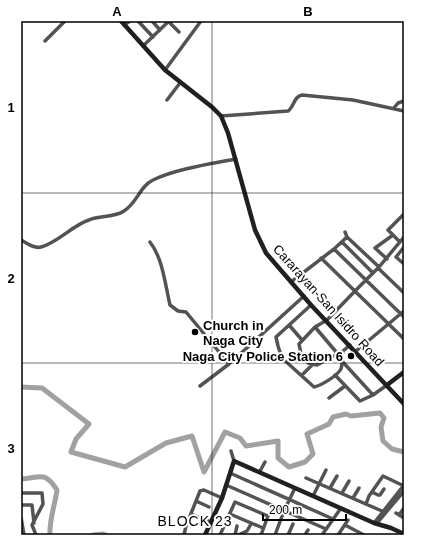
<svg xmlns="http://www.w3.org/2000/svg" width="425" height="556" font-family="Arial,sans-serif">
<rect width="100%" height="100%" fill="#fff"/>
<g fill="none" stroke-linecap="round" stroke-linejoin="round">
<path stroke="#a1a1a1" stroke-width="5" d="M21,387L42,388L89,424L76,439L71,452L125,467L166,443L192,436L204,472L225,432L240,438L246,446L278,441V458L289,467L305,462L313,454L307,434L329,424L333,417L346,414L351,416L380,413L384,418L381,427L383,441L392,449L404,452
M21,479C40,478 44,470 57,490C55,505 49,520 50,535
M93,535L103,534L106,535"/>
<path stroke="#535353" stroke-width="3.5" d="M138,21L153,37
M152,21L160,30
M168,21L179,32
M124,25L130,21
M45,41L65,21
M143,46L169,21
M165,70L201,21
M167,100L180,83
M394,108L398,103L404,101
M221,116L288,111C294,107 294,96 302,95L353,100L404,111
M345,232L347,237L379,267
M21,240C27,243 34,249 41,247C59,242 71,226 89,220C100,215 114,218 124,211C138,202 139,187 153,180C176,169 210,164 236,159
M150,242C163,259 165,284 170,305L178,311L186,312L229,364
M342,242L373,273
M400,242L388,230L404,214
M404,247L396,257L404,264
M334,249L404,317
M321,258L404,339
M387,259L375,248L393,235
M378,268L404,293
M291,282L334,249L347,237
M311,305L276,337L278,346L282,358L314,387C322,385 337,376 341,369C342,366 342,363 341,360
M289,325L302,340
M315,327L337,353
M350,345L343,351L317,365L308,363L301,354L299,344L315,327L327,320L355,291L379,267L404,237
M343,351L341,360L373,395
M356,351L404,311
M302,375L312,365
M335,375L360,401L373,395L387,385
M200,386L229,364L304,296
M329,398L345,386
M231,451L234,461
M260,471L265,462
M230,473L333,519
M306,478L382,511L384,514
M226,485L326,529
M330,488L337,476
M372,492L378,495H380L384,489
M21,493H42L43,504L32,525L36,535
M342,493L349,481
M313,496L326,470
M353,498L359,488
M196,501L209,507
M366,504L369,496L383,476L404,486
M21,505H32L34,523
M396,513L404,518
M191,514L211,522
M230,514L263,528
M399,515L404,508
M21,517L24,535
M374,523L404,485
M377,523L404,491
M345,525L364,535
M184,535L186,526L200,491L204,490L222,498
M220,535L235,502L268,516L261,535
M235,535L237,526
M238,535L247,531L251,524
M275,535L284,511L295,488
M288,535L293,524
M305,535L308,530
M322,535L341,508
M338,535L348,520"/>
<path stroke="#202020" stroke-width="4.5" d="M121,21L165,70L212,107L221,116L228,133L255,230L266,253L311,305L404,404
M387,385L404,372
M205,535L222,498L234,461L374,523L391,528L404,534"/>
</g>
<path fill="none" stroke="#000" stroke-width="1" stroke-opacity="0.55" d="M212,21V535M21,193H404M21,363H404"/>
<g fill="#000" stroke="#fff" stroke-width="1.5">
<circle cx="195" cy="332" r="4"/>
<circle cx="351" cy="356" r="4"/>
</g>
<g text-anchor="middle" stroke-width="4" stroke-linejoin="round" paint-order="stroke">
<g font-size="13" fill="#000" stroke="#fff">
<text transform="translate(329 305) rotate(48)" y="5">Cararayan-San Isidro Road</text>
</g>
<g font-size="13" font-weight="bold" fill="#000" stroke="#fff" text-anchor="start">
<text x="203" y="330">Church in<tspan x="203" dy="15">Naga City</tspan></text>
<text x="343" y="361" text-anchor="end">Naga City Police Station 6</text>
</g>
<g font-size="14" letter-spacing="1" fill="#000" stroke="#fff">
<text x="195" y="526">BLOCK 23</text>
</g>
</g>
<rect width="425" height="556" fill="none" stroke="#ffffff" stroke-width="44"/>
<path d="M263 514v6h83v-6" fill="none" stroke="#000000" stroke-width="2"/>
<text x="269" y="514" font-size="12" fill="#000000" stroke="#ffffff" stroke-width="3" paint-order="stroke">200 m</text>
<rect x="22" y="22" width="381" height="512" fill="none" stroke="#000" stroke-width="1.5"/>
<g font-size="13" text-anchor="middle" font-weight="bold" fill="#000">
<text x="117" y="16">A</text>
<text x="308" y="16">B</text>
<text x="11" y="112">1</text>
<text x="11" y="283">2</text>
<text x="11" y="453">3</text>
</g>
</svg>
